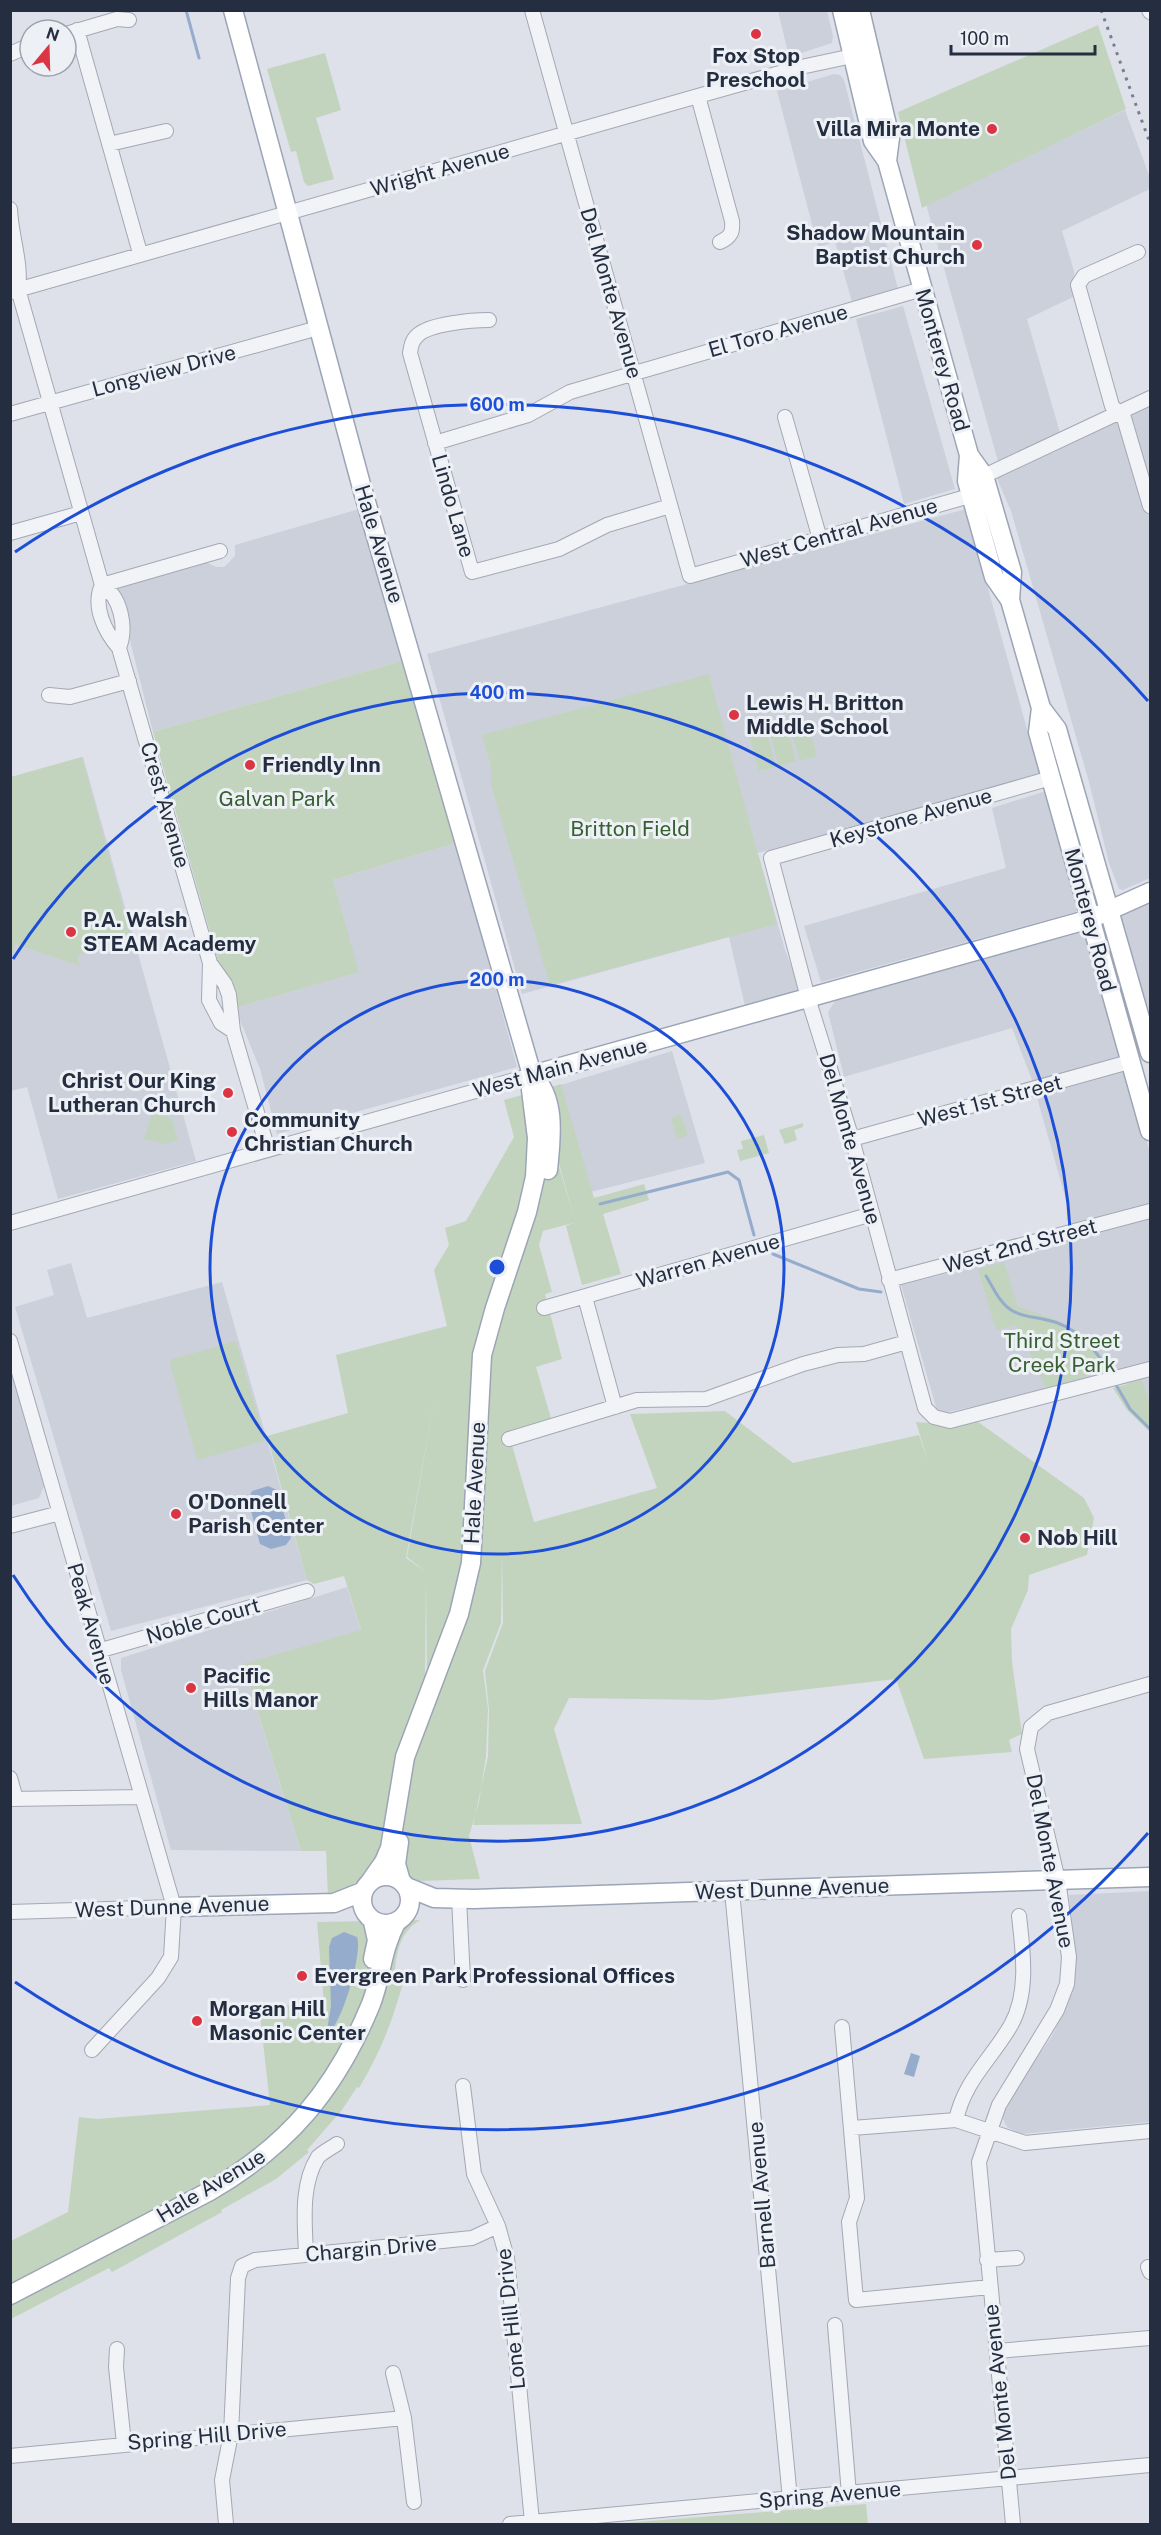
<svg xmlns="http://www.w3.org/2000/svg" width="1161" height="2535" font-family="'Public Sans',sans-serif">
<rect width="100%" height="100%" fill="#dee1e9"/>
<path fill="#ccd0db" d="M778,11H827L833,36L832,43L789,57Z
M834,74L840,75L844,80L898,289L852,302L835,242L818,247L777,91Z
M1125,110L1150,178V189L1062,231L1074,271L1073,297L1027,319L1061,436L999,465L926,204Z
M903,306L955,489L904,504L856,319Z
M1150,407V878L1123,890L1119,889L1109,863L1089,782L1011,511L995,474Z
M359,509L405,660L153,732L117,589L206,562L216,567H224L235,556V545Z
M966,509L1040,776L758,853L785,950L801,992L745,1006L729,937L522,994L427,654Z
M83,757L196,1161L58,1199L27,1087L11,1091V777Z
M1046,791L1079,911L821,982L804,926L1006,868L992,808Z
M456,843L517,1067L277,1134L260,1069L235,1008L358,972L333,880Z
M1150,898V1040L1117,923L1122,912Z
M1081,932L1091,937L1125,1073L1150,1152V1421L1137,1385L1101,1380L938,1414L901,1285L1059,1246L1072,1221L1032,1080L1012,1028L844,1077L828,1012L835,1001Z
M672,1051L705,1163L571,1197L541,1091Z
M71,1263L87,1318L222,1282L307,1580L111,1631L15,1307L54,1295L47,1270Z
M10,1362L45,1484L39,1498L11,1506Z
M347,1587L361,1631L243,1665L301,1851L171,1850L121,1670V1658Z
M1150,1891V2122L1021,2134L1007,2127L1002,2117L1007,2101L1052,2036L1066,2007L1074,1982L1076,1956L1069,1895Z"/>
<path fill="#c2d4be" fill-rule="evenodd" d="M1098,25L1126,109L922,208L898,112Z
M325,53L341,110L316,118L334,179L308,186L304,182L296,151L291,152L267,69Z
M405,660L456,843L333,880L359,972L235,1008L219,964L153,732Z
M709,674L777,924L550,985L491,785V767L482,735Z
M807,720L817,756L800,761L789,725Z
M786,725L796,761L779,766L769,730Z
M766,730L776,767L759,771L749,735Z
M82,757L132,940L77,956L80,966L15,944L11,957V777Z
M561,1084L594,1198L644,1184L649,1200L603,1214L621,1274L582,1285L566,1226L573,1223L543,1231L539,1245L552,1292L545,1294L562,1359L536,1367L553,1425L510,1438L534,1522L657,1488L630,1414L725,1411L793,1463L919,1435L928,1462L916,1422L943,1424L974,1419L1084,1498L1094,1518L1087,1555L1029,1575L1028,1590L1011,1629L1012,1662L1022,1734L1009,1740L1012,1752L924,1759L896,1679L713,1700L569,1698L554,1729L582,1824L473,1825L488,1756L489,1710L485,1671L503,1623L502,1554L501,1623L483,1670L488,1709L486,1756L479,1802L469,1836L480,1879L354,1883L350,1896L328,1897L326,1851H301L243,1664L361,1630L344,1576L314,1584L307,1580L267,1436L348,1413L336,1355L447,1326L434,1270L449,1245L445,1228L466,1221L514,1137L504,1100L536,1091L576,1223L538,1091ZM435,1395L407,1557L426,1572L406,1558ZM426,1580L427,1678L396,1758L425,1678Z
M152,1113L172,1119L178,1140L165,1144L144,1139Z
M681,1115L688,1135L677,1139L671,1118Z
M803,1123V1127L794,1130L797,1140L785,1144L779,1130Z
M764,1135L769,1153L740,1161L737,1150L743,1149L741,1141Z
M1004,1262L1018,1307C1062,1321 1086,1327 1110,1369L1046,1388L1016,1325L996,1330L978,1269Z
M236,1341L265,1441L197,1460L169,1360Z
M1142,1380L1150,1406V1432L1127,1410L1113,1388Z
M420,1920C401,1932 397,1949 395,1970L407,1969C394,2016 384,2046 359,2088L357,2087L342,2110L307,2150L309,2152L276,2179L221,2210L222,2212L112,2272L109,2268L11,2319V2241L68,2212L79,2117L97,2119L270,2105L259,2006L324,2004L317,1922Z
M866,2504L868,2524H607H612Z"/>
<path fill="#95accd" d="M268,1486L277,1490L291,1538L286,1545L271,1549L260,1544L248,1500L252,1491Z
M344,1932L357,1937C363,1954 341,2027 326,2036L331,2006L329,1947L332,1938Z
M911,2053L920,2056L914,2077L904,2074Z"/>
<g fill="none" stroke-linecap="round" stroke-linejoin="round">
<path stroke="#95accd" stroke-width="3" d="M186,10L199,58
M600,1204L728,1172L739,1180L754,1235
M773,1254L859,1289L881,1292
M986,1276C993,1287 999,1302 1011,1310C1022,1317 1035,1317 1047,1320C1075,1325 1097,1350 1110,1374
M1115,1383L1130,1409L1150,1429"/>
<defs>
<path id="minor" d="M532,10L690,576L980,493
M1149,10L1150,12
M77,30L140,253
M66,34L117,19L129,20
M10,54L30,45
M698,96L732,221C733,232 731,237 720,242
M109,144L166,131
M10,209C11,236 22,264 18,289
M1138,252L1084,276L1078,285L1112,406L1124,418L1150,506
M10,278L18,289L102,585C92,606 105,632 119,648L210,963L209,1000L221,1023L233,1031
M10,292L698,96L801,67L862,54
M489,320C472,320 429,324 418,335C412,340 411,346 410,353L472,572L559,549L607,525L670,506
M10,414L318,328
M785,417L820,539
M435,443L528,415L570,392L922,289
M984,476L1150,398
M10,533L81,513
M102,585L220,551
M102,585C121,597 127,627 119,648
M49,695L70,697L129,681
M1051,778L771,858L808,998L852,1139L925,1408L934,1417L950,1421L1150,1369
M210,963L225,984L229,995L233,1031L268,1150
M852,1139L1129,1062
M10,1223L532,1075
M889,1280L1150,1211
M585,1297L615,1407
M544,1308L872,1214
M10,1341L174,1907L171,1957L158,1978L92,2050
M509,1439L637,1400L706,1399L803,1364L838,1355L864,1354L907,1342
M10,1526L60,1513
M98,1651L307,1591
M10,1778L16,1799
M10,1799L141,1797
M732,1891L790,2499
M459,1898L463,1980
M10,1912L174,1907
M842,2027L857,2198L849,2222L856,2300L990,2287
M463,2086L474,2174L498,2226L507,2258L532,2522
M956,2120C965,2079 991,2060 1011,2025C1029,1993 1023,1951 1019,1916
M852,2128L956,2120L1025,2143L1150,2131
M306,2255C305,2224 300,2185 318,2157C323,2152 331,2148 337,2144
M987,2260L1017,2258
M1148,2267L1150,2272
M835,2325L849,2494
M117,2349L116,2367L124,2444
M997,2351L1150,2338
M393,2373L404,2418L414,2502
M10,2456L404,2418
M226,2524L222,2480L231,2434L238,2278L242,2266L255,2260L472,2238L498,2226
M510,2524L1150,2465
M1013,2524L979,2162L999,2105L1057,2010L1067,1984L1069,1957L1058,1880L1027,1749L1031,1727L1048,1713L1150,1684"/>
<path id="major" d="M233,10L362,488L532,1075L531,1090L537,1138L535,1177L527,1212L495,1308L482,1355L471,1563L459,1614L405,1757L390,1848L384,1862L370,1882
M842,10L873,141L887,161
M860,10L890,138L887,161L969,455L984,476L1012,572L1010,600L1041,708L1038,732L1150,1131
M969,455L967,481L994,577L1010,600
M1041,708L1057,729L1150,1053
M532,1075C557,1099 551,1138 548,1170
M532,1075L1090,919L1150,892
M399,1842L396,1864L400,1878
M362 1900a24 24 0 1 1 48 0a24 24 0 1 1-48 0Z
M407,1887L434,1898L474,1899L1150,1877
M174,1907L334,1903L362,1892
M373,1959L377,1940L373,1922
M10,2295L210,2191C289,2145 336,2089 371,2004C382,1976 381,1950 397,1921"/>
</defs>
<use href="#minor" stroke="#a3a8b3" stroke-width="16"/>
<use href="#major" stroke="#9ca5b6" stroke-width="21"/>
<use href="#minor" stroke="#f1f3f7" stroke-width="14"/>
<use href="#major" stroke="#fff" stroke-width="18"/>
<path stroke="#767f94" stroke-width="3" stroke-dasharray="3 6" stroke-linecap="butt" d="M1101,10L1150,143"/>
</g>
<g fill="none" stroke="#1d4ed8" stroke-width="3">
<circle cx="497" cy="1267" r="287"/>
<path d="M13 959A574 574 0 1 1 13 1575"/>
<path d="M1148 1833A862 862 0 0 1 15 1982M15 552A862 862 0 0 1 1148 701"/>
</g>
<g fill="#db3543" stroke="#edf1f6" stroke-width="2">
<circle cx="756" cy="34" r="6"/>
<circle cx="992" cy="129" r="6"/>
<circle cx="977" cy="245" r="6"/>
<circle cx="734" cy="715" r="6"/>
<circle cx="250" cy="765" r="6"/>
<circle cx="71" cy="932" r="6"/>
<circle cx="228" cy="1093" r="6"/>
<circle cx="232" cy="1132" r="6"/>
<circle cx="176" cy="1514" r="6"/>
<circle cx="1025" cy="1538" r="6"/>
<circle cx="191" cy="1688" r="6"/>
<circle cx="302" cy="1976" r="6"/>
<circle cx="197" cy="2021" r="6"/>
</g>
<g text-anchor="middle" stroke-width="6" stroke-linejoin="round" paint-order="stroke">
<g font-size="21" font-weight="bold" fill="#252e41" stroke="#edf1f6" text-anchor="start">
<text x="756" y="63" text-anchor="middle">Fox Stop<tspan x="756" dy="24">Preschool</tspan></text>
<text x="980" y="136" text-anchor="end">Villa Mira Monte</text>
<text x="965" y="240" text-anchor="end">Shadow Mountain<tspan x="965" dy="24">Baptist Church</tspan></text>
<text x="746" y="710">Lewis H. Britton<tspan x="746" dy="24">Middle School</tspan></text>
<text x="262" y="772">Friendly Inn</text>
<text x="83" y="927">P.A. Walsh<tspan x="83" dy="24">STEAM Academy</tspan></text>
<text x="216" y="1088" text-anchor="end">Christ Our King<tspan x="216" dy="24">Lutheran Church</tspan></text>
<text x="244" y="1127">Community<tspan x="244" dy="24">Christian Church</tspan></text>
<text x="188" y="1509">O'Donnell<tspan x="188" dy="24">Parish Center</tspan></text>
<text x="1037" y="1545">Nob Hill</text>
<text x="203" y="1683">Pacific<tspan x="203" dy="24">Hills Manor</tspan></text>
<text x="314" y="1983">Evergreen Park Professional Offices</text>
<text x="209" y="2016">Morgan Hill<tspan x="209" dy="24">Masonic Center</tspan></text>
</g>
<g font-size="21" fill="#252e41" stroke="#edf1f6">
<text transform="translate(440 170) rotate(-16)" y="7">Wright Avenue</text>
<text transform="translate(611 293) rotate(74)" y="7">Del Monte Avenue</text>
<text transform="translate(778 331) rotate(-16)" y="7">El Toro Avenue</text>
<text transform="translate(942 360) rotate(74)" y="7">Monterey Road</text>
<text transform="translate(164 371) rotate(-15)" y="7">Longview Drive</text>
<text transform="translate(453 506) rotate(74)" y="7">Lindo Lane</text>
<text transform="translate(839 533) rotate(-16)" y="7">West Central Avenue</text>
<text transform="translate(379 544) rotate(73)" y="7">Hale Avenue</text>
<text transform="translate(165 805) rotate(74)" y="7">Crest Avenue</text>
<text transform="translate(911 818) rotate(-16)" y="7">Keystone Avenue</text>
<text transform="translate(1090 920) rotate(75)" y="7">Monterey Road</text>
<text transform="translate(560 1068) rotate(-15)" y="7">West Main Avenue</text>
<text transform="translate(990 1101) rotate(-15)" y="7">West 1st Street</text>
<text transform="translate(850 1139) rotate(74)" y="7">Del Monte Avenue</text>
<text transform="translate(1020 1246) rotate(-15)" y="7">West 2nd Street</text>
<text transform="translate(708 1261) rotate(-16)" y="7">Warren Avenue</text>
<text transform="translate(475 1483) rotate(-87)" y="7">Hale Avenue</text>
<text transform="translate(203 1621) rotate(-16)" y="7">Noble Court</text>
<text transform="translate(91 1624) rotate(74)" y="7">Peak Avenue</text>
<text transform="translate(1050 1861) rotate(79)" y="7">Del Monte Avenue</text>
<text transform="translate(792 1889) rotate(-2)" y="7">West Dunne Avenue</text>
<text transform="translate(172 1907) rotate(-2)" y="7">West Dunne Avenue</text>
<text transform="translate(211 2186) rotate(-31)" y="7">Hale Avenue</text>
<text transform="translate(762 2195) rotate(-95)" y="7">Barnell Avenue</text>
<text transform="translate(371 2249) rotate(-5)" y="7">Chargin Drive</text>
<text transform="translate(511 2319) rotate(-96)" y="7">Lone Hill Drive</text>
<text transform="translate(1000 2392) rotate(-96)" y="7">Del Monte Avenue</text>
<text transform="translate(207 2436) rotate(-5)" y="7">Spring Hill Drive</text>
<text transform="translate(830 2495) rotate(-5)" y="7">Spring Avenue</text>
</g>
<g font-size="21" fill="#375f31" stroke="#edf1f6">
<text x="277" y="806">Galvan Park</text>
<text x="630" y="836">Britton Field</text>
<text x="1062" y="1348">Third Street<tspan x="1062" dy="24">Creek Park</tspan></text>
</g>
</g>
<circle cx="497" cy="1267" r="9" fill="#1d4ed8" stroke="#edf1f6" stroke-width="3"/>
<g font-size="18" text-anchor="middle" font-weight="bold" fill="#1d4ed8" stroke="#edf1f6" stroke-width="6" stroke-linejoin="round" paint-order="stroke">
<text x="497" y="411">600 m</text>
<text x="497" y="699">400 m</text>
<text x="497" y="986">200 m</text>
</g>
<rect width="1161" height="2535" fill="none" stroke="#252e41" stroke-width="24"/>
<g transform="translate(48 48) rotate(19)"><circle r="28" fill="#edf1f6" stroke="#9da3ae" stroke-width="1.5"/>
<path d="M0-4.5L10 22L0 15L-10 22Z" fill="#db3543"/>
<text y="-9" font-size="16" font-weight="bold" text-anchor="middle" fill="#252e41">N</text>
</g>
<path d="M951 45v9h144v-9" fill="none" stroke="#252e41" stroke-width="3"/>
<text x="960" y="45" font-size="18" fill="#252e41" stroke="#edf1f6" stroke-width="4.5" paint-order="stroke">100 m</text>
</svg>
